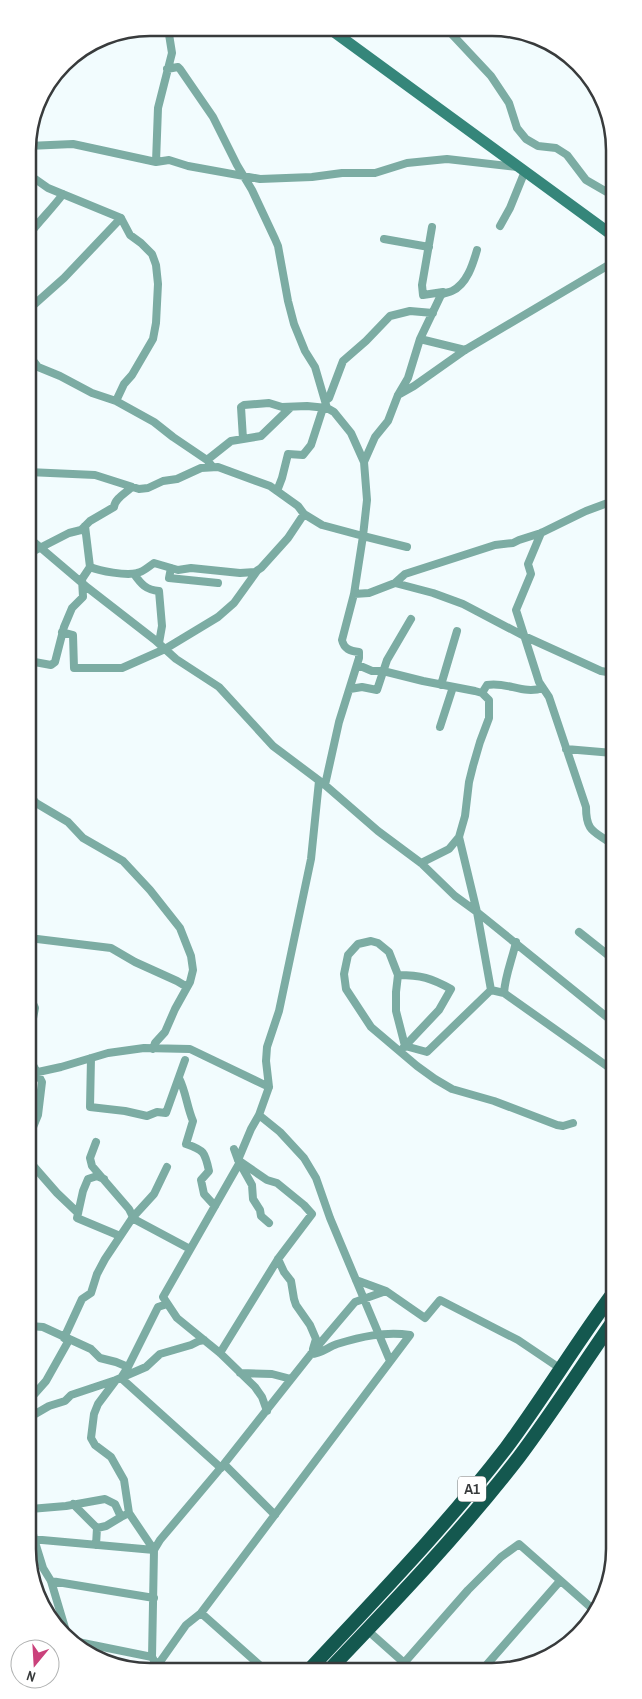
<svg xmlns="http://www.w3.org/2000/svg" width="642" height="1699" font-family="'Archivo Narrow',sans-serif">
<rect width="100%" height="100%" fill="#f2fcfe"/>
<g fill="none" stroke-linecap="round" stroke-linejoin="round">
<path stroke="#7caca3" stroke-width="8" d="M447,29L491,76L509,103L517,128L526,139L538,146L556,148L567,155L586,180L612,195
M167,69L178,67L180,69L213,117L237,165L252,190L275,239L278,246L288,301L294,324L305,351L315,367L327,408L334,412L351,433L364,462L367,500L363,536L407,547
M28,146L73,144L156,162L169,160L188,166L260,179L312,177L342,173H375L407,163L447,159L517,167
M156,162L158,108L172,53L168,28
M28,174L48,188L121,218L130,235L141,243L152,254L156,265L158,284L156,323L153,339L132,375L124,384L116,401
M500,226L510,208L525,171
M432,227L422,285L423,295L443,292
M28,236C39,221 52,209 63,194
M384,239L429,247
M28,310L64,278L121,218
M420,339L465,350
M28,354L38,367L60,376L92,393L116,401L154,422L173,437L207,460L212,466
M398,395L414,386L465,350L612,263
M325,401L329,398L343,361L366,341L390,316L410,311L433,313
M243,439L241,407L244,405L269,403L282,407L307,406L327,408
M207,460L231,441L261,436L291,407
M364,462L375,437L388,421L398,395L408,378L420,339L441,295C445,292 448,293 452,291C467,284 473,264 477,250
M28,472L95,475L139,489L148,488L163,481L177,479L201,468L218,467L270,486L298,506L304,514L322,525L363,536L354,594L369,593L395,583L433,593L463,604L524,636L601,671L613,673
M277,491L282,478L288,454L303,455L311,445L323,408
M85,526L90,567
M541,533L528,564L531,574L516,610L539,682L549,697L586,807C586,834 596,831 613,845
M28,537L88,588L155,640L176,659L219,687L273,746L325,785L378,831L421,863L455,896L477,912L491,990L504,993L614,1071
M28,554L69,533L81,530L90,521L114,507C115,498 126,493 132,487
M28,564L33,551
M171,568L169,578L218,583
M134,574C141,584 146,590 159,591L162,626L159,643
M395,583L405,574L495,545L513,543L519,540L541,533L586,511L613,501
M62,632L73,635L74,668H122L165,649L218,617L234,603L257,571
M29,661L51,665L55,662L64,627L72,608L83,597L82,579L90,567C100,571 126,576 137,573C143,572 148,567 154,563L178,570L191,568L240,573L255,572L261,568L288,538L304,514
M358,665L372,671H383L423,681L475,691L482,693L489,700V718L480,742L473,766L469,782L465,816L459,837L477,912L613,1022
M441,685L457,631
M350,689L362,687L377,690L387,660L411,619
M482,693L487,685C507,681 523,695 543,688
M440,727L453,687
M566,749L613,753
M325,785L339,722L359,658V652C350,651 344,649 342,640L354,594
M29,795L36,803L68,822L83,838L123,861L150,890L180,928L191,956L193,970L190,982L175,1009L165,1032L155,1043L153,1049
M421,863L449,849L459,837
M579,932L613,959
M29,938L111,948L135,962L177,981L187,987
M398,975L396,992V1011L405,1046L439,1010L451,989C431,978 421,975 398,975L389,952L378,943L371,941L358,944L348,955L344,974L346,989L371,1027L417,1066L435,1079L452,1089L494,1101L557,1125L563,1126L573,1123
M504,993C505,976 512,960 516,942
M29,995L35,1008L29,1039
M403,1048L405,1046L427,1052L491,990
M29,1050L32,1063L42,1082L38,1115L29,1137
M91,1058L90,1107L125,1111L147,1116L157,1112L166,1113L185,1060
M29,1074L61,1067L108,1053L144,1048L190,1049L269,1087L259,1115L251,1129L238,1160L267,1180L277,1183L304,1205L312,1214L278,1259L220,1353
M179,1078C186,1092 187,1107 193,1121L186,1144C204,1150 205,1152 209,1171L201,1180L204,1194L215,1206
M269,1087L266,1061L267,1047L279,1011L311,859L319,781
M259,1115L280,1132L304,1158L316,1178L330,1218L390,1361
M96,1142L90,1158L92,1166L129,1209L133,1217
M234,1149L238,1160L252,1185L253,1199L260,1210L261,1216L269,1223
M29,1161L57,1193L78,1213
M240,1162L163,1297L177,1318L220,1353L255,1387L262,1397L267,1411
M104,1179L97,1176L88,1179L83,1191L77,1218L120,1236
M132,1218L190,1249
M278,1259L284,1272L291,1281L294,1299L296,1305L310,1325L316,1339L313,1349
M356,1280L386,1291L425,1318L440,1300L518,1340L561,1369
M30,1326L43,1327L91,1349L100,1358L116,1362L128,1367L121,1378
M64,1338L82,1299L91,1293L97,1274L105,1259L133,1217L154,1194L167,1167
M128,1367L158,1307L167,1304
M240,1373L272,1374L291,1379
M121,1378L221,1468
M116,1380L98,1404L94,1414L91,1438L95,1445L111,1457L120,1473L124,1480L129,1513L154,1550L152,1657L157,1666
M30,1399L46,1381L69,1340
M30,1417L49,1406L65,1401L71,1395L116,1380L146,1367L160,1354L191,1345L199,1341L204,1340
M224,1464L275,1515
M73,1504L97,1528
M30,1509L66,1506L105,1499L115,1504L121,1517L129,1513
M30,1518L34,1539L43,1568L51,1581L68,1638
M31,1539L154,1550
M96,1545L97,1528L106,1526L121,1517
M154,1550L160,1540L224,1464L311,1354L355,1302L386,1291
M51,1581L154,1598
M201,1613L264,1669
M366,1629L411,1669
M73,1641L152,1657
M404,1663L468,1590L501,1557L519,1544L595,1611
M157,1666L183,1669
M155,1669L186,1625L201,1613L410,1335C385,1331 360,1337 337,1344C328,1347 321,1354 311,1354
M483,1669L560,1581"/>
<path stroke="#35867a" stroke-width="11" d="M330,29L612,235"/>
<path stroke="#14584f" stroke-width="14" d="M310,1669C377,1597 446,1526 506,1448C544,1397 576,1343 614,1292
M330,1669C396,1600 461,1532 519,1457C552,1413 582,1366 614,1320"/>
</g>
<g text-anchor="middle" stroke-width="5" stroke-linejoin="round" paint-order="stroke">
<rect fill="#fff" stroke="#747676" stroke-width="1" x="458" y="1476.5" width="28" height="25" rx="4"/>
<g font-size="15" font-weight="bold" fill="#383b3c">
<text x="472" y="1494">A1</text>
</g>
</g>
<path d="M0 0H642V1699H0ZM150 36H492A114 114 0 0 1 606 150V1549A114 114 0 0 1 492 1663H150A114 114 0 0 1 36 1549V150A114 114 0 0 1 150 36Z" fill="#fff" fill-rule="evenodd"/>
<path fill="none" stroke="#383b3c" stroke-width="2.5" d="M150 36H492A114 114 0 0 1 606 150V1549A114 114 0 0 1 492 1663H150A114 114 0 0 1 36 1549V150A114 114 0 0 1 150 36Z"/>
<g transform="translate(35 1664) rotate(198)"><circle r="24" fill="#ffffff" stroke="#afb1b1"/>
<path d="M0-4L9 19L0 12L-9 19Z" fill="#ca417b"/>
<text y="-8" font-size="14" font-weight="bold" text-anchor="middle" fill="#383b3c">N</text>
</g>
</svg>
